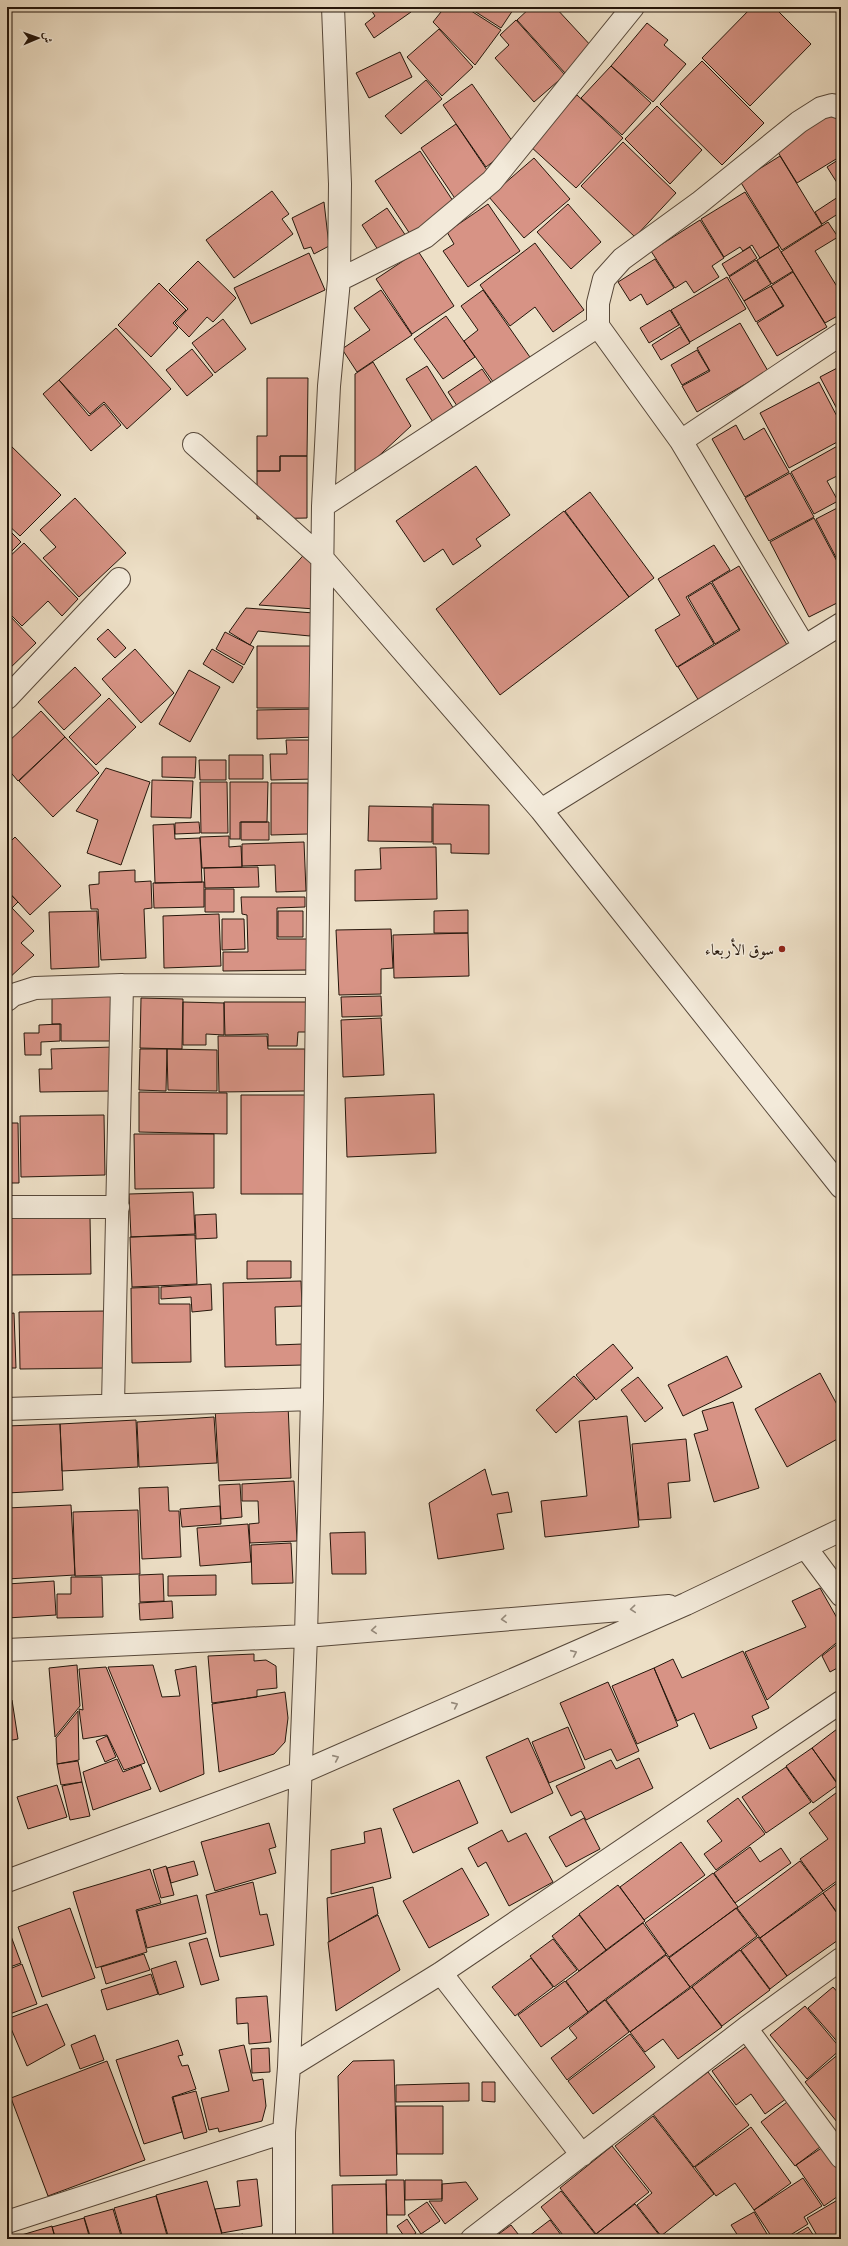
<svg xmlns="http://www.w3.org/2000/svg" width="848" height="2246" font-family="'IM FELL Great Primer',Amiri,serif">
<rect width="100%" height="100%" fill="#eddfc6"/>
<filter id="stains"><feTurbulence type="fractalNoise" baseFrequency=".005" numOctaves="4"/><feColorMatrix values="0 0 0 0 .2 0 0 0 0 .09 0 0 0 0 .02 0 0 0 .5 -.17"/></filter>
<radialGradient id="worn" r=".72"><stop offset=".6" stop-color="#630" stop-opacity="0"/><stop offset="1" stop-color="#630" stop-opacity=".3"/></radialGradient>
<path fill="#d79385" stroke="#25160b" d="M369,7H407L411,12L374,38L365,24L375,16Z
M445,7H465L501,30L475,65L433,22Z
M468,7H515L501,28Z
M531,7H555L593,48L565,73L517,20Z
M752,7H774L811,44L750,106L702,58Z
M516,20L565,75L534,102L495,58L509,45L500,35Z
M647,23L668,40L664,45L686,64L653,102L611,66Z
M439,29L473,67L442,96L407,57Z
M400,52L412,77L369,98L356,73Z
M702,61L764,123L722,165L660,104Z
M611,66L651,103L622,135L581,98Z
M426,80L442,99L401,134L385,116Z
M472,84L515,145L486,167L443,105Z
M577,95L623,138L576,188L530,146Z
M657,106L702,150L670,184L625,139Z
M834,112L841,124V156L797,183L776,149Z
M456,124L491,176L456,200L421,148Z
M623,142L676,193L635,237L581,186Z
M420,151L455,204L410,234L375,181Z
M780,156L822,225L782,250L740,181Z
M534,158L570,199L524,238L489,197Z
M841,158V189L827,167Z
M272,191L289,214L282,219L293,234L234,278L206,240Z
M745,192L779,246L760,258L752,245L743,251L740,247L724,257L701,219Z
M841,195V212L822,224L815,212Z
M324,202L329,246L314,254L311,247L304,249L292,218Z
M488,204L520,251L468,287L443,251L454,244L447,232Z
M568,204L601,242L571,269L537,232Z
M387,208L406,236L380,253L362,225Z
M700,220L724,258L712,266L719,277L694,293L686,281L675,288L651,251Z
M828,222L838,237L815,251L841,293V314L825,323L781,252Z
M535,243L584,310L553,332L535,307L510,326L480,285Z
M750,247L757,258L729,276L722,264Z
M778,247L793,271L772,284L757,260Z
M418,251L454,306L412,334L376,279Z
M309,253L325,290L251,324L234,288Z
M655,259L674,288L647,305L641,294L630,301L618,282Z
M756,260L771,284L744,301L729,277Z
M198,261L236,298L213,322L207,317L189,337L175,323L188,309L169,290Z
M793,272L827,327L777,356L757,323L784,306L771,286Z
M727,277L746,309L690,342L671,310Z
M159,283L186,310L173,323L178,328L151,357L118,325Z
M771,286L783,306L756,322L744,301Z
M381,290L412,335L357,372L342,349L370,330L354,308Z
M483,290L532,360L496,386L464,341L478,330L461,306Z
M670,310L679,325L649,343L640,328Z
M446,316L475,357L443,379L414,339Z
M223,319L246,349L215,373L192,343Z
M740,323L768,371L697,412L682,386L710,371L697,348Z
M680,327L690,343L661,360L652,345Z
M116,328L171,389L127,429L104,402L90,414L59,380Z
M192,349L213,375L187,396L166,370Z
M697,350L709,370L682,385L671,365Z
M373,362L411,426L355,478V374Z
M427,366L457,414L436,427L406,379Z
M841,366V407L837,409L820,377Z
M482,369L495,388L461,412L448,392Z
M267,378H308L307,456H280V471H257V436H267Z
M59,380L89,416L104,404L121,425L91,451L43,394Z
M819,382L841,424V440L789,468L760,413Z
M736,425L744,440L764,428L789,472L745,497L712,439Z
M7,442L61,495L20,536L7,524Z
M841,444V474L827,481L838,501L814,514L791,472Z
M280,456H307V518L257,519V471H280Z
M476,466L510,515L476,539L481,546L453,565L443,549L424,562L396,521Z
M790,473L814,517L769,541L745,498Z
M590,492L654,578L629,597L565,511Z
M75,498L126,553L79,597L43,558L56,547L40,530Z
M841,506V567L816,519Z
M564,511L629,597L500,695L436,609Z
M814,518L841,569V601L809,617L770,542Z
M7,528L21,542L7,556Z
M24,543L78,599L62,616L48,601L22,626L7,611V559Z
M714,545L730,570L686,597L714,644L677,667L655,630L680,615L658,579Z
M309,549L319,556L315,609L259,605Z
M739,566L789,648L699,701L678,667L740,630L712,582Z
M711,583L739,629L715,644L688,597Z
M246,608L314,613L310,636L258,631L250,645L229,632Z
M7,613L36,643L7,671Z
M108,629L126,648L115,658L97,639Z
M225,632L254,647L244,665L216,649Z
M257,646H316V708H257Z
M135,649L174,693L141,723L102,679Z
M212,649L243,667L233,683L203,664Z
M75,667L101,695L64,730L38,702Z
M189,670L220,687L190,742L159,724Z
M109,698L136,727L96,765L69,737Z
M316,709V737L257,739V710Z
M41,711L65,737L18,781L7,768V743Z
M65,737L99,773L53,817L19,781Z
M286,740H314L315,779L271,780L270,754H287Z
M229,755H263V779H229Z
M162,757H196L195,778L162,777Z
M199,760H226V780H200Z
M106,768L150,782L121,865L87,853L98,820L76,811Z
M152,780L193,781L191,818L151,817Z
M200,782H227L228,833H201Z
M230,782H268L267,822H240V839H230Z
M271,783H308V834L271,835Z
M433,804L489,805V854L451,853V844H433Z
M369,806L432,807V842L368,841Z
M199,822L200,833L175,834V823Z
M241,822H269V840H241Z
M174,824L175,839L200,838L202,882L155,883L153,825Z
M229,836V847L241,846L242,867L202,868L200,837Z
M15,837L61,886L30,915L7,890V845Z
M304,842L306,891L276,892L275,865L242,866V844Z
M436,847L437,899L355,901V870L381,869L380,848Z
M258,867L259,887L205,888L204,868Z
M135,870V882L151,881L152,908L144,909L146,958L101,960L98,909H91L89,885L99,884V872Z
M204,882V907L154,908L153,883Z
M205,889H234V912H205Z
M7,891L18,902L12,908L34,931L21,943L34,955L7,980Z
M241,897H305V907L277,908V939H308V970L223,971V952H248L247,915L242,914Z
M468,910V933H434V911Z
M97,911L99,967L51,969L49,912Z
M278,911H303V937H278Z
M219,914L221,966L164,968L163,916Z
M222,919H244L245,949L222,950Z
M391,929L393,968L381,969V994L339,995L336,930Z
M468,933L469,976L394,978L393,935Z
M52,996H113L112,1041H61V1024H52Z
M381,996L382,1016L342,1017L341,997Z
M141,998L183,999L182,1049L140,1048Z
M183,1002L224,1003V1035L206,1034V1045H183Z
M224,1002H311L306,1032H298L297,1046H268V1034L225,1035Z
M381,1018L384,1075L343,1077L341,1020Z
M60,1024V1041L41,1042V1055H25L24,1033H39V1025Z
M218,1036H267L268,1049H305V1091L219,1092Z
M113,1047L114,1091L40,1092L39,1069H52L51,1049Z
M140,1049H167L166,1091L139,1090Z
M167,1049L217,1050V1091L168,1090Z
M139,1092L227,1093V1134L139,1132Z
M434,1094L436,1153L347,1157L345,1098Z
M241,1095H306V1194H241Z
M104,1115L105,1175L21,1177L20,1116Z
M7,1123H18L19,1183H7Z
M134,1134H214V1188L135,1189Z
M193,1192L195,1234L131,1237L129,1194Z
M216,1214L217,1238L196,1239L195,1215Z
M90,1217L91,1274L9,1275L8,1218Z
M195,1235L197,1284L132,1287L130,1237Z
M247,1261H291V1278L247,1279Z
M301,1281L302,1306L275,1307L276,1345L303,1344V1365L225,1367L223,1283Z
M211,1284L212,1310L192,1312L191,1297L161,1299V1287Z
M159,1287V1304H190L191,1362L132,1363L131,1288Z
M106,1311L107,1368L20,1369L19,1312Z
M14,1313L16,1368H7V1314Z
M613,1344L633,1368L596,1400L576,1375Z
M727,1356L742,1387L683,1416L668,1385Z
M820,1373L841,1412V1437L787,1467L755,1409Z
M574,1376L595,1398L556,1433L536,1410Z
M638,1377L663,1408L645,1422L621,1390Z
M733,1402L759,1488L714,1502L694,1434L708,1430L702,1411Z
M288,1404L291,1478L219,1481L215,1407Z
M627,1416L639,1527L545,1537L541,1501L587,1496L579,1421Z
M214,1417L217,1463L139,1467L137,1422Z
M136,1420L138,1467L62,1471L60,1424Z
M60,1424L63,1490L7,1493V1426Z
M686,1439L690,1481L668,1483L671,1518L639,1520L632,1444Z
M485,1469L492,1495L508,1492L512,1512L497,1514L504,1549L438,1559L429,1503Z
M294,1481L297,1541L250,1543L249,1524L259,1523L258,1501H242V1484Z
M240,1484L242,1517L221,1519L219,1485Z
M168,1487L169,1511H179L181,1557L142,1559L139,1488Z
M71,1505L75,1575L7,1579V1508Z
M220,1506L221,1524L182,1527L180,1509Z
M138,1510L140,1574L75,1576L73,1512Z
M248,1524L251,1562L200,1566L197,1528Z
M365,1532L366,1574H332L330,1533Z
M291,1543L293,1583L252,1584L251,1545Z
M163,1574L164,1601L140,1602L139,1575Z
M216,1575V1595L168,1596V1576Z
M71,1577H102L103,1617L57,1618V1594H71Z
M54,1581L56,1615L7,1618V1584Z
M820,1588L841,1625V1639L767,1700L745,1652L806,1627L792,1601Z
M172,1601L173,1618L140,1620L139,1603Z
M841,1641V1666L830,1672L822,1656Z
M743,1651L769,1708L752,1716L757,1728L710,1749L694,1713L677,1721L654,1668L673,1659L682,1678Z
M254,1654V1661L266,1660L276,1666L277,1688L257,1690V1697L212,1703L208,1656Z
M77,1665L80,1706L55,1737L49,1668Z
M153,1665L162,1697L180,1696L175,1670L196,1666L204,1774L160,1792L108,1667Z
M106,1667L145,1763L124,1770L107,1735L83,1739L79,1709L83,1710L79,1669Z
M654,1668L678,1726L637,1744L612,1686Z
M608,1682L639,1751L617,1761L611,1749L585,1760L560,1703Z
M285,1692L288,1718L285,1742L274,1754L219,1772L212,1704Z
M12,1700L18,1739L7,1741V1701Z
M78,1711L79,1760L57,1764L56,1738Z
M841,1726V1788L812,1748Z
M568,1727L585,1768L549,1783L532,1742Z
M107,1736L116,1757L105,1762L96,1741Z
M528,1738L553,1793L511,1813L486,1757Z
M812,1748L838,1785L813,1803L786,1766Z
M639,1758L653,1788L586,1820L581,1811L571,1816L556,1786L611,1760L616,1769Z
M117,1759L123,1772L141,1765L151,1789L93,1810L83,1772Z
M78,1761L82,1782L61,1785L57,1764Z
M786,1767L811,1802L766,1833L742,1797Z
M459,1780L478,1823L413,1853L393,1809Z
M82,1782L90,1816L70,1820L62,1786Z
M57,1785L67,1817L28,1829L17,1797Z
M840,1790L841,1878L823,1891L800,1859L828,1839L809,1813Z
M738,1798L765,1834L716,1870L704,1854L722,1841L707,1821Z
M584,1818L600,1849L566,1867L549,1837Z
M269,1823L276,1847L269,1849L276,1873L215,1891L201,1842Z
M381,1828L391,1878L331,1894V1850L365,1843L364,1832Z
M502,1830L508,1842L526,1833L553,1882L509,1906L486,1862L478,1867L468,1848Z
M681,1842L705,1875L644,1920L620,1887Z
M750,1847L760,1862L781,1848L791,1863L735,1903L714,1873Z
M194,1861L198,1875L171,1883L167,1868Z
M800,1861L823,1891L760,1938L737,1908Z
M166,1866L174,1895L161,1898L153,1870Z
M462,1868L489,1915L429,1948L403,1901Z
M150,1869L161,1903L136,1910L147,1952L96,1968L73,1892Z
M713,1873L738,1907L669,1957L645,1923Z
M841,1880V1918L823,1893Z
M253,1882L260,1915L267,1914L274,1945L220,1957L206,1895Z
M618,1885L645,1921L606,1950L579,1914Z
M373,1887L378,1914L329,1942L327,1898Z
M823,1893L841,1919V1938L787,1976L760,1938Z
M197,1895L206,1933L147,1948L137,1911Z
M70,1908L95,1978L42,1997L18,1927Z
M736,1908L757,1936L690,1987L669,1958Z
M378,1915L400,1970L336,2011L328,1942Z
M579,1915L606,1950L579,1971L552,1936Z
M643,1923L666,1954L588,2012L566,1981Z
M8,1928L21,1963L7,1968V1929Z
M758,1937L787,1976L770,1989L741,1950Z
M207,1938L219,1980L201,1985L189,1943Z
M553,1939L577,1970L554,1987L530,1956Z
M740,1950L770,1990L722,2026L692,1987Z
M144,1954L150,1970L106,1984L101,1967Z
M666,1955L690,1987L630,2032L606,2000Z
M531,1958L553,1987L515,2016L492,1987Z
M176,1961L184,1987L159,1995L151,1969Z
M22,1964L37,2004L7,2015V1970Z
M151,1974L158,1994L107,2010L101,1990Z
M565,1981L588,2012L541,2047L518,2015Z
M692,1987L722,2027L678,2059L663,2039L645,2052L630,2032Z
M833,1987L841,1996V2046L808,2008Z
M267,1996L271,2042L249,2044L248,2023L237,2024L236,1998Z
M605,2000L629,2032L567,2080L551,2058L577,2038L569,2028Z
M47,2004L65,2045L27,2066L7,2019Z
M805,2006L841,2049L807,2079L770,2035Z
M630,2034L655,2067L593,2114L568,2081Z
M95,2035L104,2060L80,2069L71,2045Z
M178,2040L183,2055L178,2056L182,2066L188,2065L196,2089L172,2097L182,2132L144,2144L116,2060Z
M751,2043L790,2096L765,2114L751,2094L736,2105L712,2071Z
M244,2045L253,2081L263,2079L266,2106L262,2121L219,2132L218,2128L209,2130L201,2098L229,2091L219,2050Z
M269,2048L270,2072L252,2073L251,2049Z
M841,2052V2127L805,2082Z
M394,2060L397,2175L340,2176L338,2076L353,2061Z
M107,2061L145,2160L48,2196L11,2098Z
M708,2072L749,2125L694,2167L653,2114Z
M482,2082H495V2102L482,2101Z
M469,2083V2101L396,2102V2085Z
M196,2091L207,2132L184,2139L173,2097Z
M791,2099L824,2144L795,2166L761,2122Z
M396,2106H443V2154H397Z
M653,2116L714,2194L661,2236L637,2205L652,2193L615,2146Z
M751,2127L791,2183L754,2210L735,2183L716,2196L695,2167Z
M826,2145L841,2166V2194L824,2206L796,2165Z
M612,2146L649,2192L596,2234L560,2188Z
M803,2178L822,2206L804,2217L808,2224L784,2239H773L754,2210Z
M257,2179L262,2226L222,2233L215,2209L240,2206L237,2181Z
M386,2180H404L405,2215H387Z
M405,2180H442V2199L405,2200Z
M207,2181L222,2235L207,2239H169L156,2195Z
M466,2182L478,2199L445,2224L429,2201H442V2184Z
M386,2184L387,2239H333L332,2185Z
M561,2191L599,2239H566L541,2207Z
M156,2196L168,2239H123L114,2208Z
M841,2198V2239H819L807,2218Z
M427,2202L440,2221L421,2234L408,2215Z
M635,2204L660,2236L656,2239H600L596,2234Z
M113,2209L122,2239H91L84,2217Z
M754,2212L770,2239H740L731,2225Z
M84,2218L90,2239H56L52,2227Z
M407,2219L416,2233L408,2239H406L397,2226Z
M550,2220L564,2239H525Z
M511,2225L522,2239H492Z
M52,2226L55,2239H8Z
M808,2227L816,2239H788Z
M243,2234L245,2239L224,2238Z
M668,2234L672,2239H661Z"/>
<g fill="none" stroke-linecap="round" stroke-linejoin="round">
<defs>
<path id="minor" d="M339,280L425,237L492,181L633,7
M598,326L681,441L804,646
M681,441L841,334
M194,444L323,559L541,810L841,1187
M323,506L598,326V303L604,279L622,259L699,203L799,122L821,108L832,105L841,108
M7,698L119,579
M541,810L841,624
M7,1000L13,995L35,988L122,985L316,986
M7,1207H118
M113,1405L122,985
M7,1409L312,1399
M806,1548L841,1595
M7,1650L306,1636L669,1606
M7,1881L300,1773L686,1604L841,1530
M441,1973L582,2155
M746,2028L841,2157
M289,2067L441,1973L841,1702
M7,2222L284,2132
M284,2239V2132L289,2067L306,1636L312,1399L323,506L329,386L339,280L340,184L333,7
M472,2239L746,2028L841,1959"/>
</defs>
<use href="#minor" stroke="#57483a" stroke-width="24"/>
<use href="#minor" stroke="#f3eada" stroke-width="22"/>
</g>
<defs><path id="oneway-chevron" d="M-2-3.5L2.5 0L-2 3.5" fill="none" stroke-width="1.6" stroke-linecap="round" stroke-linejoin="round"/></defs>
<g stroke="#968b7d">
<use href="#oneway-chevron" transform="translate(633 1609) rotate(175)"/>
<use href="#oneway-chevron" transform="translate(504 1619) rotate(175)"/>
<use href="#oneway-chevron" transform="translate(374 1630) rotate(175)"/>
<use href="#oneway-chevron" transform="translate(574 1653) rotate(-24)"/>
<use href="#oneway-chevron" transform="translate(455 1705) rotate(-24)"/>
<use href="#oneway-chevron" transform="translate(336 1758) rotate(-24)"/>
</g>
<circle fill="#8f2418" stroke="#f3eada" stroke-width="1.5" cx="782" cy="949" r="4"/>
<g text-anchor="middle" stroke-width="3" stroke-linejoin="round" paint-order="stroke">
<g font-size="16" fill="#25160b" stroke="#f3eada" text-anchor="end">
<text x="774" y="955">سوق الأربعاء</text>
</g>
</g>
<rect width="848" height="2246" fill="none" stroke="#eddfc6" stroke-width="24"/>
<rect x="8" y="8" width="832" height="2230" fill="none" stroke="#25160b" stroke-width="2"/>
<rect x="12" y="12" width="824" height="2222" fill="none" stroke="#25160b"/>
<g transform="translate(38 38) rotate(88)" stroke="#f3eada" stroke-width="3" paint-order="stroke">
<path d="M0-3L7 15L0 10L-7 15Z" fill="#25160b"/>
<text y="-6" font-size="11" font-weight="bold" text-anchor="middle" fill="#25160b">ش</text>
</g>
<rect width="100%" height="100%" filter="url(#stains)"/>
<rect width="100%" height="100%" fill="url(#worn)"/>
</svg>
